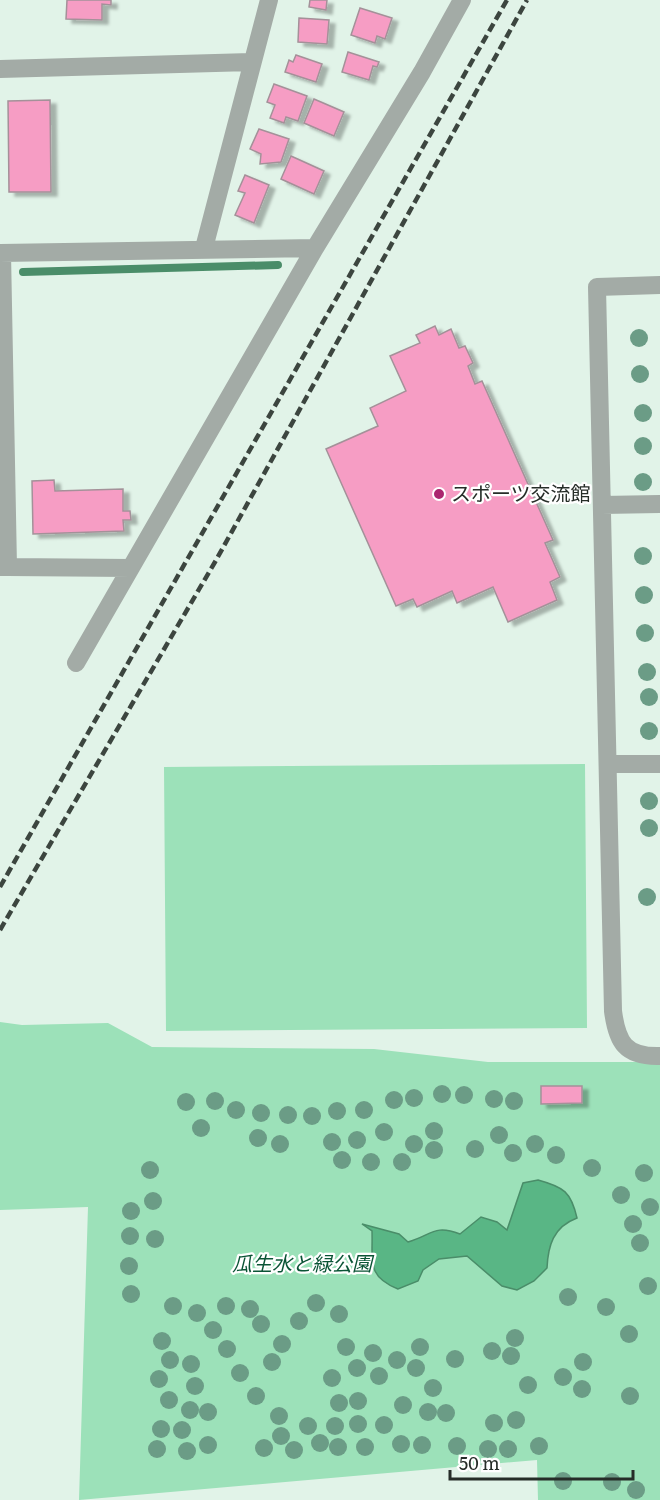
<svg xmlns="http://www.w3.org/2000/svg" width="660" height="1500" font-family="Literata,'Noto Sans JP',serif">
<defs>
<filter id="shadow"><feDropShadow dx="6" dy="4" stdDeviation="1.5" flood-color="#0004"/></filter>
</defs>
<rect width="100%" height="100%" fill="#e1f3e8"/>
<path fill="#9ce1b9" d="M585,764L587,1028L166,1031L164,767Z
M0,1022L22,1025L108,1023L152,1047L374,1049L488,1062H660V1500H538L537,1460L79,1500L88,1207L0,1210Z"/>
<path fill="#59b685" stroke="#4a8d69" stroke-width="1.5" d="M538,1180C564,1187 571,1192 577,1218C553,1227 548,1246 547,1268L534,1281L517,1290L502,1286L467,1256L439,1259L423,1270L418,1281L398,1289C366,1276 373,1261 372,1231L362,1224L399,1234L408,1242C432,1235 434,1224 460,1234L481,1217L497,1222L507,1230L523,1183Z"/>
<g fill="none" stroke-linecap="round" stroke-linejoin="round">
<path stroke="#4a8d69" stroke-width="8" d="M23,272L278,265"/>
</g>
<path fill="#f69dc4" stroke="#a49199" stroke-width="1.5" filter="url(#shadow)" d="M67,0H111V5L102,4V20L66,19Z
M310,0H327L326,10L309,7Z
M360,8L392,18L385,39L377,36L375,43L351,35Z
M299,18L329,20L327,44L298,42Z
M348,52L379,62L377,67L373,66L369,80L342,72Z
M296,55L322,64L316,82L285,72L289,60L293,62Z
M274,84L307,96L298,121L286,117L284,123L270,118L275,105L267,102Z
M314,99L344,112L334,136L304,123Z
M50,100L51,192H9L8,101Z
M259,129L289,139L281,162L260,164L261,154L250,149Z
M291,156L324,171L314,194L281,179Z
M245,175L269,185L254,223L235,215L245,193L238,191Z
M435,326L439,335L451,329L459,348L465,346L473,363L468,366L475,384L482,381L553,540L545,543L560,577L550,582L557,600L508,622L493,587L457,603L452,591L417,607L413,599L396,606L326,449L378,426L370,408L406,391L390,356L420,343L416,335Z
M54,480L55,491L123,489V511H130L131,520H123L124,531L33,534L32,481Z
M541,1086H582V1103L541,1104Z"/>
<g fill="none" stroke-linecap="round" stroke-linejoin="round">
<path stroke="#a3aba6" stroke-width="18" d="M0,69L251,62
M204,248L269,0
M0,253L315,248
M660,285L597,287L613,1011C617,1042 625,1057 660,1056
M602,505L660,504
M0,567H8L2,253
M8,567L131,568
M76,663L315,248L422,72L462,0
M608,764H660"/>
<path stroke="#3c453f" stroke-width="4.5" stroke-dasharray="9 4.5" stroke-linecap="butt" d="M0,887L507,0
M0,930L215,562L527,0"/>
</g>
<g fill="#6b9c86">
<circle cx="639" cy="338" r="9"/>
<circle cx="640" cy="374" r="9"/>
<circle cx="643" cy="413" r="9"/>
<circle cx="643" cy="446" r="9"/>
<circle cx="643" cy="482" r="9"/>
<circle cx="643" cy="556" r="9"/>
<circle cx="644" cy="595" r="9"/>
<circle cx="645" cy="633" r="9"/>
<circle cx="647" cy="672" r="9"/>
<circle cx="649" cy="697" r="9"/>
<circle cx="649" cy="731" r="9"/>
<circle cx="649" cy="801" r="9"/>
<circle cx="649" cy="828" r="9"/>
<circle cx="647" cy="897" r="9"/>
<circle cx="442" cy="1094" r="9"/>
<circle cx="464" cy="1095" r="9"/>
<circle cx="414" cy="1098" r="9"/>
<circle cx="494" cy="1099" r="9"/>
<circle cx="394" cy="1100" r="9"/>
<circle cx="215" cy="1101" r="9"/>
<circle cx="514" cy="1101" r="9"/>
<circle cx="186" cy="1102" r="9"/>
<circle cx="236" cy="1110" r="9"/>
<circle cx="364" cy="1110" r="9"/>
<circle cx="337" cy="1111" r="9"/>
<circle cx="261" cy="1113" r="9"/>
<circle cx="288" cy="1115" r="9"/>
<circle cx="312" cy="1116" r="9"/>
<circle cx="201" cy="1128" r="9"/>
<circle cx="434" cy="1131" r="9"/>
<circle cx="384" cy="1132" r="9"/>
<circle cx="499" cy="1135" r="9"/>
<circle cx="258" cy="1138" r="9"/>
<circle cx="357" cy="1140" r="9"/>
<circle cx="332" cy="1142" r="9"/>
<circle cx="280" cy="1144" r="9"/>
<circle cx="414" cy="1144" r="9"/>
<circle cx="535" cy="1144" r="9"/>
<circle cx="475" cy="1149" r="9"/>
<circle cx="434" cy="1150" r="9"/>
<circle cx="513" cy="1153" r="9"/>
<circle cx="556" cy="1155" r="9"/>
<circle cx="342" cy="1160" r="9"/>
<circle cx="371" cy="1162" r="9"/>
<circle cx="402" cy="1162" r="9"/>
<circle cx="592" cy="1168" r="9"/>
<circle cx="150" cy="1170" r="9"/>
<circle cx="644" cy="1173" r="9"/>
<circle cx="621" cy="1195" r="9"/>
<circle cx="153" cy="1201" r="9"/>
<circle cx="650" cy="1207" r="9"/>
<circle cx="131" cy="1211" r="9"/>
<circle cx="633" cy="1224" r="9"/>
<circle cx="130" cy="1236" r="9"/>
<circle cx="155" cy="1239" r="9"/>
<circle cx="640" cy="1243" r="9"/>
<circle cx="129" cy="1266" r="9"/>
<circle cx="648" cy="1286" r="9"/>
<circle cx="131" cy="1294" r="9"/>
<circle cx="568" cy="1297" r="9"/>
<circle cx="316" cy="1303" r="9"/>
<circle cx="173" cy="1306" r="9"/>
<circle cx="226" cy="1306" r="9"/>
<circle cx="606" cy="1307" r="9"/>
<circle cx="250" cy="1309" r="9"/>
<circle cx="197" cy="1313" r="9"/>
<circle cx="339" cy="1314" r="9"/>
<circle cx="299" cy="1321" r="9"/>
<circle cx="261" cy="1324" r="9"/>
<circle cx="213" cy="1330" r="9"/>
<circle cx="629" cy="1334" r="9"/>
<circle cx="515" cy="1338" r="9"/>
<circle cx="162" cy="1341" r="9"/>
<circle cx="282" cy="1344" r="9"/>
<circle cx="346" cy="1347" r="9"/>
<circle cx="420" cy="1347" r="9"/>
<circle cx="227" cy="1349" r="9"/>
<circle cx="492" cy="1351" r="9"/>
<circle cx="373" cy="1353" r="9"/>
<circle cx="511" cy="1356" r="9"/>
<circle cx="455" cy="1359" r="9"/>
<circle cx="170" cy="1360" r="9"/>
<circle cx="397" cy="1360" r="9"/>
<circle cx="272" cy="1362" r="9"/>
<circle cx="583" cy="1362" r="9"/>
<circle cx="191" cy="1364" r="9"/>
<circle cx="357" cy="1368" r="9"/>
<circle cx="416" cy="1368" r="9"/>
<circle cx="240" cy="1373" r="9"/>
<circle cx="379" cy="1376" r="9"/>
<circle cx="563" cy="1377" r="9"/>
<circle cx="332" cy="1378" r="9"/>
<circle cx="159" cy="1379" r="9"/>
<circle cx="528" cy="1385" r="9"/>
<circle cx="195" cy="1386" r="9"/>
<circle cx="433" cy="1388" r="9"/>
<circle cx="582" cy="1389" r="9"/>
<circle cx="256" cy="1396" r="9"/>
<circle cx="630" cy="1396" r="9"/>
<circle cx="169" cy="1400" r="9"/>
<circle cx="358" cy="1401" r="9"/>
<circle cx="339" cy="1403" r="9"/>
<circle cx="403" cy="1405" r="9"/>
<circle cx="190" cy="1410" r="9"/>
<circle cx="208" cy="1412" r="9"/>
<circle cx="428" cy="1412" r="9"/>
<circle cx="446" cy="1413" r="9"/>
<circle cx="279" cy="1416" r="9"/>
<circle cx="516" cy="1420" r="9"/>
<circle cx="494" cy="1423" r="9"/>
<circle cx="358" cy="1424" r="9"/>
<circle cx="384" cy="1425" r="9"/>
<circle cx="308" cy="1426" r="9"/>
<circle cx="335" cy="1426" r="9"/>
<circle cx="161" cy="1429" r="9"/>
<circle cx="182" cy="1430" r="9"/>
<circle cx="281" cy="1436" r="9"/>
<circle cx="320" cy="1443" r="9"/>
<circle cx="401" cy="1444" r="9"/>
<circle cx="208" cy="1445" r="9"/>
<circle cx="422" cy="1445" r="9"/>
<circle cx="457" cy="1446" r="9"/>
<circle cx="539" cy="1446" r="9"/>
<circle cx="338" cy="1447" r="9"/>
<circle cx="365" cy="1447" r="9"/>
<circle cx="264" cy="1448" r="9"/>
<circle cx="157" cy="1449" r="9"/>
<circle cx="488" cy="1449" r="9"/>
<circle cx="508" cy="1449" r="9"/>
<circle cx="294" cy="1450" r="9"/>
<circle cx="187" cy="1451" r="9"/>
<circle cx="563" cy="1481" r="9"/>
<circle cx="612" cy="1482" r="9"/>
<circle cx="636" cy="1490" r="9"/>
</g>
<circle fill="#ab266f" stroke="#fff" stroke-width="2" cx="439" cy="494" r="6"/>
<g text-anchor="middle" stroke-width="4.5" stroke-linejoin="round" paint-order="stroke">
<g font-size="20" fill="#262d28" stroke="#fff" text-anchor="start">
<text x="451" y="501">スポーツ交流館</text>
</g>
<g font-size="20" font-style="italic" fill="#0a5435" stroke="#fff">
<text x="302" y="1271">瓜生水と緑公園</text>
</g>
</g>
<path d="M450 1470v9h183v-9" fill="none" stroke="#262d28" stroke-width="3"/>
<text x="459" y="1470" font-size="18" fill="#262d28" stroke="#ffffff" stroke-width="4.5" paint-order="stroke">50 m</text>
</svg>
